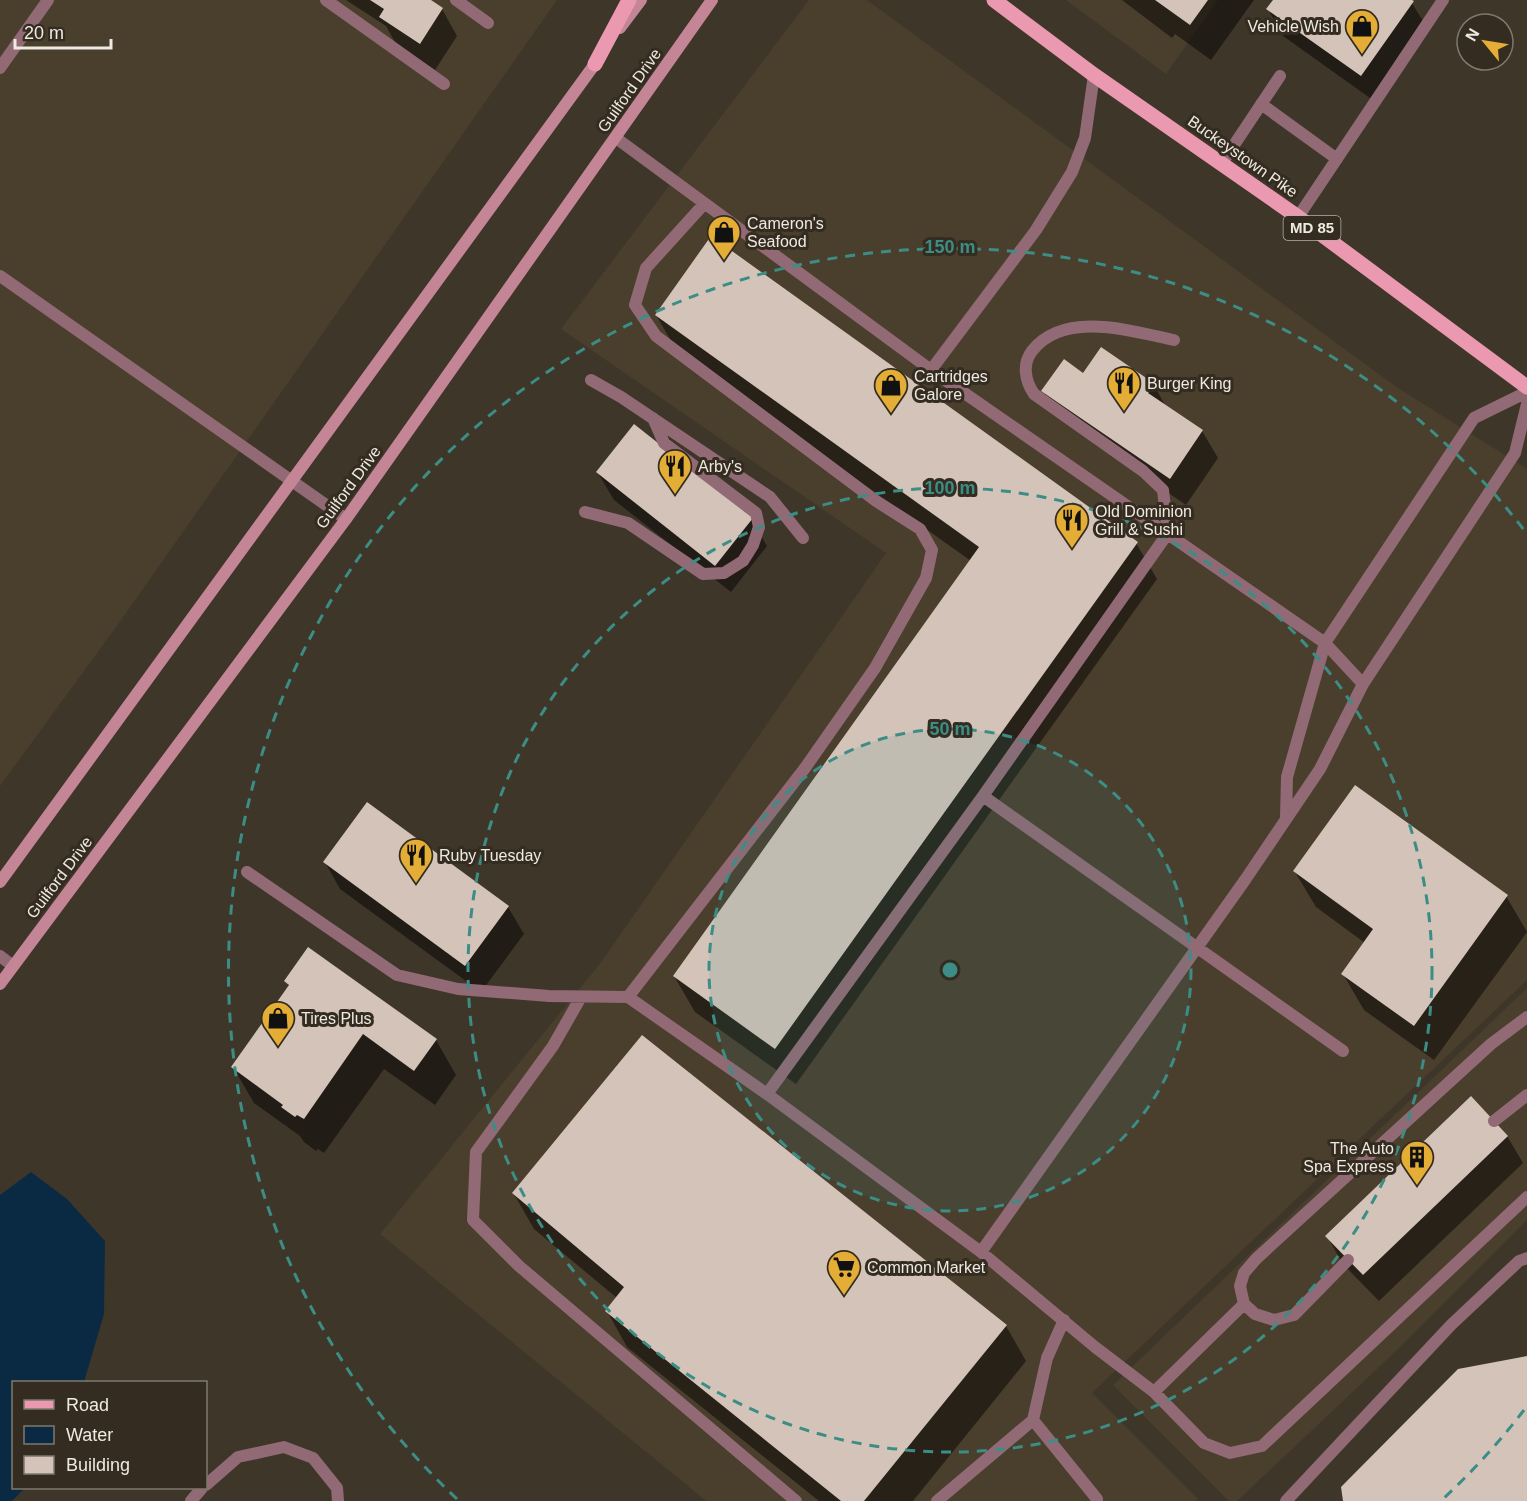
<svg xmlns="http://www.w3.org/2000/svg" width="1527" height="1501" font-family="Helvetica,sans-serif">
<rect width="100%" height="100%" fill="#3f362a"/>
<path fill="#4a3e2d" d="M0,0H557L119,623L0,786Z
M809,0H867L1398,388L1527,469V980L1092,1393L1198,1499L1195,1501H706L380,1234L599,965L886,553L561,329Z
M1066,0H1218L1166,74Z
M1527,988V1220L1395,1352L1237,1501H1229L1113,1385Z"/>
<path fill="#0a2a43" d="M31,1172L67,1199L105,1241L104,1314L84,1382H14V1488H25L12,1501H0V1195Z"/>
<path fill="#0007" d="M346,0H429L442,9L457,36L435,70L396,44L386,26Z
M1122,0H1254L1211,60L1175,34L1172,38Z
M1274,0H1410L1428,29L1377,103L1283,36L1268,9Z
M656,315L1136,543L1157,579L796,1084L695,1012L674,976L971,561L677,351Z
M1084,375L1154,385L1166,407L1202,431L1218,458L1186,505L1059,418L1043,391Z
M598,473L751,519L767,546L731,592L614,500Z
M325,862L508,907L524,934L481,992L340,889Z
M1295,872L1506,896L1527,932L1434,1060L1364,1010L1343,974L1365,943L1316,907Z
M286,981L436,1040L456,1075L435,1105L384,1069L324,1153L318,1149L316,1151L304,1142L300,1136L254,1103L233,1067L290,987Z
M1507,1136L1523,1163L1379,1301L1342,1263L1327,1236Z
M514,1194L1006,1326L1026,1361L913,1501H819L627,1347L607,1311L617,1298L534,1229Z"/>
<path fill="#d3c3b8" d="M370,0H431L443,8L420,44L379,17L384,9Z
M1155,0H1208L1190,25Z
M1273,0H1412L1414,1L1361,76L1266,9Z
M711,236L1138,542L775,1049L673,976L979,547L655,315Z
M1101,347L1155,384L1148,393L1203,430L1170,479L1041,391L1064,359L1083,373Z
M634,424L753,518L715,566L596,472Z
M1355,785L1508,895L1414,1026L1341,974L1373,929L1293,871Z
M367,802L509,906L465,966L323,862Z
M308,947L437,1039L414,1071L363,1034L304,1119L297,1115L295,1117L281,1107L283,1105L231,1067L289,985L284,981Z
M642,1035L1007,1325L864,1501H841L605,1311L624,1287L512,1193Z
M1471,1096L1508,1136L1363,1275L1325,1236Z
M1527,1356V1501H1343L1341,1487L1458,1369Z"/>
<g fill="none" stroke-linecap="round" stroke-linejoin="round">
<path stroke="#926a75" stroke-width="12" d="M326,0L444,84
M456,0L488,23
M0,68L48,0
M1261,104L1337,159
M616,138L931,370L1325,643L1363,684
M1222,163L1280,76
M1298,217L1443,0
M0,276L346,519
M931,370L1036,230L1072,172L1085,138L1094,75
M591,380L621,397L770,497L803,538
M585,512L628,523L703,574L724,573L743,561L753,545L759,527L756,513L664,443L653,418
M983,796L1343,1051
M1286,818L1287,777L1325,643L1474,418L1527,392
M247,872L397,975L458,989L549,996L628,997L767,1094L981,1252L1095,1347L1154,1392L1204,1443L1230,1453L1262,1446L1527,1197
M0,956L13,966
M581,997L553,1046L476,1152L473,1220L519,1266L796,1501
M628,997L805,768L875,668L926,578L932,550L920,529L876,501L656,336L635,305L646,268L704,204
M767,1094L983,796L1168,533L1163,490L1143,471L1034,394C1025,381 1022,364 1032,351C1064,310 1131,331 1174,340
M1494,1121L1527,1095
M981,1252L1245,880L1320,769L1363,684L1515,453L1527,404
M1348,1260L1294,1315L1274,1320L1255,1314L1244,1304L1240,1286L1244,1273L1256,1259L1491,1044L1527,1017
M1064,1320L1047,1358L1033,1420L1097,1499L1096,1501
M1154,1392L1244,1304
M206,1485L238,1457L284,1447L313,1458L337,1488L338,1501
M191,1501L202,1488
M937,1501L1033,1420
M1286,1501L1451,1325L1519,1261L1527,1258"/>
<path stroke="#c48597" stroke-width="12" d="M620,28L641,0
M0,882L600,57
M0,984L346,519L712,0"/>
<path stroke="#eb99b1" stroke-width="15" d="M994,0L1094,75L1298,217L1527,387
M595,64L629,0"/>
</g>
<circle cx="950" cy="970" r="241" fill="#3c8d85" fill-opacity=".12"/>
<g fill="none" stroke="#3c8d85" stroke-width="3" stroke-dasharray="10 8">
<circle cx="950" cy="970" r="241"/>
<circle cx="950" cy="970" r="482"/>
<path d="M1524 1410A723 723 0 0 1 1443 1499M457 1499A723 723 0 1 1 1524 530"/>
</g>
<defs>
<symbol id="shop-pin" viewBox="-11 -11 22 30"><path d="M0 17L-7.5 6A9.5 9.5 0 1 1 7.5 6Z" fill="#e4ad35" stroke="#342c20"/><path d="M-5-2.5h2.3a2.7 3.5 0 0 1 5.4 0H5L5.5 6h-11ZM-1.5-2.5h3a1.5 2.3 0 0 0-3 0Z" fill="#111"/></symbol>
<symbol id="restaurant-pin" viewBox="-11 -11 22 30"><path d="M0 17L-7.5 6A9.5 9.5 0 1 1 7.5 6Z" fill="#e4ad35" stroke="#342c20"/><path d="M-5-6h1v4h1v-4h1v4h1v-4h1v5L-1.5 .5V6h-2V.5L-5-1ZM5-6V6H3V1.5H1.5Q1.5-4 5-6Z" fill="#111"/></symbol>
<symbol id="building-pin" viewBox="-11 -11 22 30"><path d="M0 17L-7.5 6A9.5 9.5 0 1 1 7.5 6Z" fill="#e4ad35" stroke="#342c20"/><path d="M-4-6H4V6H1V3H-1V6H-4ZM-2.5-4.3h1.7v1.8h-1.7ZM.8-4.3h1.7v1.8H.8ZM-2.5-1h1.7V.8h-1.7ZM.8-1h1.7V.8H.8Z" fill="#111"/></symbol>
<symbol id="supermarket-pin" viewBox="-11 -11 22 30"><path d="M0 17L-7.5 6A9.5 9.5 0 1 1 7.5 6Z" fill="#e4ad35" stroke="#342c20"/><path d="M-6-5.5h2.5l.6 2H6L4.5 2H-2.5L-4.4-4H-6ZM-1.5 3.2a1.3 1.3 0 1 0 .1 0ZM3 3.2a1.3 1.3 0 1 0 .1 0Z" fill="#111"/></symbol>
</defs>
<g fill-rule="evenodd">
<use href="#shop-pin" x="1343" y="7" width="38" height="52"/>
<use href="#shop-pin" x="705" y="213" width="38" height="52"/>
<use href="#restaurant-pin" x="1105" y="364" width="38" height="52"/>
<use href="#shop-pin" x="872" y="366" width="38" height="52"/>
<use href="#restaurant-pin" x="656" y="447" width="38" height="52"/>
<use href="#restaurant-pin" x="1053" y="501" width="38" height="52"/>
<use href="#restaurant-pin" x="397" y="836" width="38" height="52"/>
<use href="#shop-pin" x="259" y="999" width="38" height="52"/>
<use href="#building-pin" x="1398" y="1138" width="38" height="52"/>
<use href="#supermarket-pin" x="825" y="1248" width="38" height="52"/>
</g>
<g text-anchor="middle" stroke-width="6" stroke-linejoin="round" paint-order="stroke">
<rect fill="#342c20" stroke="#b6b0a7" stroke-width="1.5" x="1283.5" y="216" width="57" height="24" rx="4.5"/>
<g font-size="15" font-weight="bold" fill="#eee9e1">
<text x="1312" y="233">MD 85</text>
</g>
<g font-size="16" fill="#eee9e1" stroke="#342c20" text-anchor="start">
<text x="1339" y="32" text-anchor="end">Vehicle Wish</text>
<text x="747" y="229">Cameron's<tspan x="747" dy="18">Seafood</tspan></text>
<text x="914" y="382">Cartridges<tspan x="914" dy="18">Galore</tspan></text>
<text x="1147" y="389">Burger King</text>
<text x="698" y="472">Arby's</text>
<text x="1095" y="517">Old Dominion<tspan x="1095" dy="18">Grill &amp; Sushi</tspan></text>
<text x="439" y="861">Ruby Tuesday</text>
<text x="301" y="1024">Tires Plus</text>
<text x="1394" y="1154" text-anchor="end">The Auto<tspan x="1394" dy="18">Spa Express</tspan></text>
<text x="867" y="1273">Common Market</text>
</g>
<g font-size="16" fill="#eee9e1" stroke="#342c20">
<text transform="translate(629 90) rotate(-55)" y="6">Guilford Drive</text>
<text transform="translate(1243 156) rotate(35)" y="6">Buckeystown Pike</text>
<text transform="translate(348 487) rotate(-54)" y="6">Guilford Drive</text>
<text transform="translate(59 877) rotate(-53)" y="6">Guilford Drive</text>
</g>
</g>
<circle cx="950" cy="970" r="9" fill="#3c8d85" stroke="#342c20" stroke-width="3"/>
<g font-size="18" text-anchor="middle" font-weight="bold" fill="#3c8d85" stroke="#342c20" stroke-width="6" stroke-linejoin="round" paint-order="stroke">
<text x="950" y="253">150 m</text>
<text x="950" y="494">100 m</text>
<text x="950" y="735">50 m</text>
</g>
<rect x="12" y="1381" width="195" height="108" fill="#342c20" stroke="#7e786d" stroke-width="1.5"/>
<rect x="24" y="1400" width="30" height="9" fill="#eb99b1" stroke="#7e786d" stroke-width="1.5"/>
<text x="66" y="1411" font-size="18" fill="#eee9e1">Road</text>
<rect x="24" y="1426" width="30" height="18" fill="#0a2a43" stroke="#7e786d" stroke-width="1.5"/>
<text x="66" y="1441" font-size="18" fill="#eee9e1">Water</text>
<rect x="24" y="1456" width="30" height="18" fill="#d3c3b8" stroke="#7e786d" stroke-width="1.5"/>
<text x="66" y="1471" font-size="18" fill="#eee9e1">Building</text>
<g transform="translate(1485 42) rotate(300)"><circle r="28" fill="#342c20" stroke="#7e786d" stroke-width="1.5"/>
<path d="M0-4.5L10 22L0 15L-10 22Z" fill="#e4ad35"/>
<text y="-9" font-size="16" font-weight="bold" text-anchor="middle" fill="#eee9e1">N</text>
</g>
<path d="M15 39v9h96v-9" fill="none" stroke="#eee9e1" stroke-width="3"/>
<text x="24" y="39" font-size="18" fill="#eee9e1" stroke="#342c20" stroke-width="4.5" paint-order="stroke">20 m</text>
</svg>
